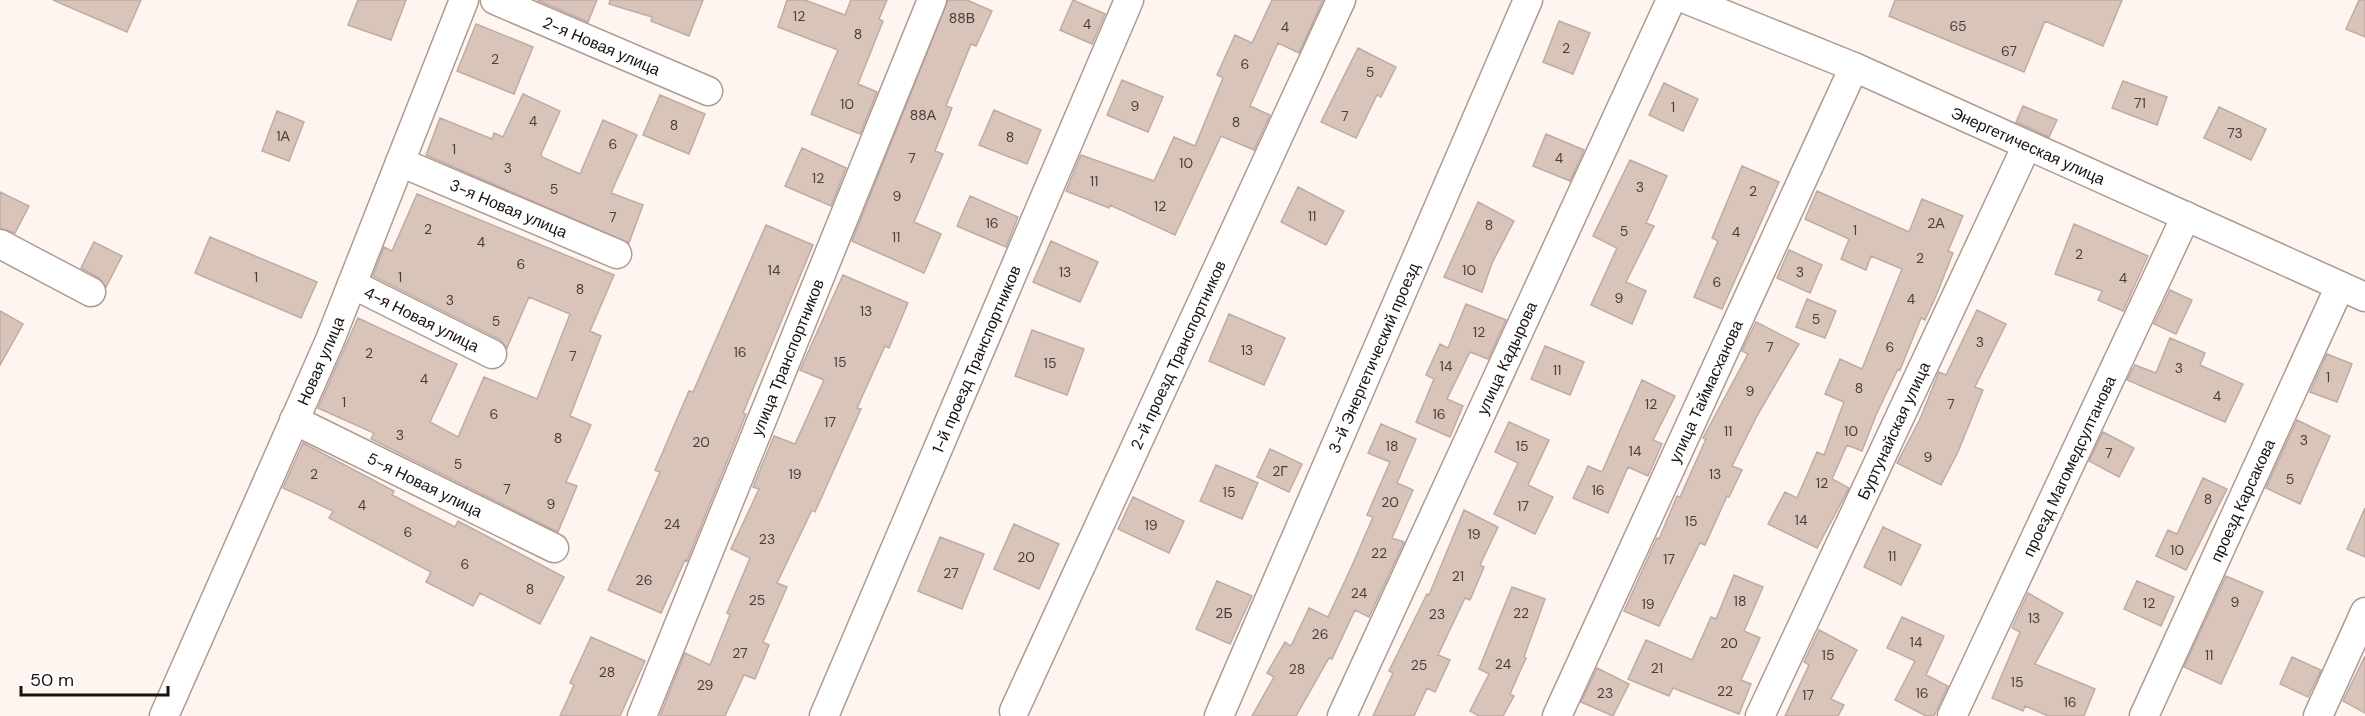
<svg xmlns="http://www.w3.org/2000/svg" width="2365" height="716" font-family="'DM Sans',sans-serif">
<rect width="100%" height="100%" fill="#fef5f1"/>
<path fill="#d9c4ba" stroke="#c0aba2" stroke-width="1.5" d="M53,0H141L127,32Z
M358,0H406L391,40L348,25Z
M537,0H597L588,22Z
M610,0H703L689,36L651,21L652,17L609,4Z
M787,0H805L845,15L851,0H887L879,19L883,21L858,84L877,92L860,134L811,114L838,50L778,27Z
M948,0H967L992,11L976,46L971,44L946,106L952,108L935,151L943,154L914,222L941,234L924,273L852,241Z
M1073,0L1105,14L1092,44L1060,30Z
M1272,0H1323L1299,53L1278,43L1250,106L1270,115L1254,150L1221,136L1175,235L1110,205L1109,208L1066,191L1081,155L1154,181L1174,137L1195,146L1223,78L1217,75L1235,35L1252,43Z
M1895,0H2122L2103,46L2045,21L2024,72L1889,16Z
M2359,0H2365V37L2346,29Z
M1559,21L1590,33L1573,74L1543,62Z
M476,24L533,47L514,94L457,71Z
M1358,48L1396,67L1381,97L1377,95L1356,138L1321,122Z
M1122,80L1163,97L1148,132L1107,115Z
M2123,81L2167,97L2157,125L2112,108Z
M1664,83L1698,99L1683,131L1649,115Z
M523,94L560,111L541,154L542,157L580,174L603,120L637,135L611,193L643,205L629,243L426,155L440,118L492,139L494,133L503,137Z
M660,95L705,114L689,154L643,135Z
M2023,106L2057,120L2049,137L2016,122Z
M2219,107L2266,129L2251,160L2204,138Z
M994,110L1041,130L1027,164L979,145Z
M277,111L304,122L289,161L262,151Z
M1546,134L1584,150L1570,181L1533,166Z
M802,148L846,168L831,206L785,186Z
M1630,160L1667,176L1646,223L1654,226L1626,282L1646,291L1632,324L1591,305L1617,248L1593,236Z
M1742,166L1779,182L1722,309L1694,297L1718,241L1712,238Z
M1298,187L1344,211L1326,245L1281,222Z
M1817,191L1909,232L1922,199L1963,216L1948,251L1953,253L1936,296L1925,320L1921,318L1900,370L1898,369L1876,415L1862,451L1847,445L1832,479L1849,488L1817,548L1768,524L1785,492L1797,498L1817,452L1824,455L1844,402L1825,394L1840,359L1862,369L1902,269L1871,256L1866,270L1841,259L1849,239L1805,219Z
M0,192L29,206L15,233L0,228Z
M417,194L614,275L590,331L601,336L570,416L591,425L566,482L577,486L558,532L371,439L374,433L318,408L358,318L457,364L430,422L458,437L484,377L537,399L570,314L529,297L507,348L499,339L373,276L384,247L392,251Z
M970,196L1018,217L1006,247L957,226Z
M1478,202L1514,221L1492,263L1482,292L1444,277Z
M2074,224L2148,256L2123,311L2098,300L2102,291L2055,274Z
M766,225L813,245L743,413L746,414L687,561L685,560L661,613L608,590L660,472L655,470L689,391L693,392Z
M210,237L317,282L301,318L195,273Z
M1051,241L1098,262L1080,302L1033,282Z
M94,242L122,256L106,287L99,278L81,268Z
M1789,250L1822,265L1810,293L1777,278Z
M843,275L908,303L889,348L885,346L857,408L861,409L815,512L812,510L777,583L787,587L763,642L769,645L755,679L744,675L725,716H660L685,653L710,665L730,615L727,613L750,558L731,549L759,489L753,487L774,436L795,444L824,380L800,370Z
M2170,290L2192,300L2176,334L2154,324Z
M1807,299L1836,311L1825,338L1796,327Z
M1466,304L1506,320L1488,359L1470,352L1447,399L1463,406L1450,437L1416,422L1434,379L1426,375L1440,344L1448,348Z
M1977,310L2006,324L1975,387L1983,390L1958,452L1941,485L1897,463L1920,419L1939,372L1946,375Z
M0,311L23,324L0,365Z
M1229,314L1285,338L1264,385L1209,361Z
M1756,322L1799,344L1758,414L1732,466L1742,470L1729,497L1727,496L1705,545L1700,543L1659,626L1624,611L1657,538L1659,539L1677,496L1680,497L1706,439L1703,438L1748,354L1742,351Z
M1032,330L1084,349L1067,395L1015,376Z
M2170,338L2205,353L2200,365L2243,384L2225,422L2127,380L2135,365L2156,373Z
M1545,346L1584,362L1570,395L1531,379Z
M2327,354L2352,364L2337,402L2310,392Z
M1642,380L1675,396L1653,440L1662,444L1648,476L1628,467L1608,513L1573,498L1588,466L1602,472Z
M2297,420L2330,436L2300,504L2266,488Z
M1509,422L1549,440L1528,485L1553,497L1535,534L1494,514L1518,463L1495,452Z
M1381,424L1416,439L1397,483L1413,490L1392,538L1404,542L1369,617L1355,610L1332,659L1329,658L1296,716H1252L1274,677L1267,673L1285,642L1291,646L1309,608L1328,617L1351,568L1373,517L1367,515L1390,462L1368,453Z
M2103,432L2134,448L2119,477L2089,461Z
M303,443L394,491L392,495L455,527L458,521L564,577L540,624L480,593L473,606L426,582L431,572L329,518L333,511L283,488Z
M1270,449L1302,464L1289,492L1257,477Z
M1216,465L1258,483L1242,519L1200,501Z
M2203,478L2227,489L2186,570L2156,556L2168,530L2177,534Z
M1133,497L1184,521L1169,553L1118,529Z
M2365,508V557L2347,549Z
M1464,510L1498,527L1480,565L1484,567L1470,600L1465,598L1438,655L1450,660L1435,692L1427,688L1414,716H1373L1393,673L1389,671L1427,594L1429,595Z
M1014,524L1059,544L1039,589L994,569Z
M1883,527L1921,545L1901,585L1864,567Z
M940,537L984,554L962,609L918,591Z
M1734,575L1763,587L1744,631L1760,638L1741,680L1751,684L1739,714L1673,688L1669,696L1628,679L1646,640L1692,660L1711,617L1716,619Z
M2226,576L2263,592L2221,684L2184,667Z
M1217,581L1252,596L1230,644L1196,629Z
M2137,581L2174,597L2161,626L2124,609Z
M1512,587L1545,599L1524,657L1526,658L1510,694L1514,696L1503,716H1479L1470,711L1489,674L1479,669Z
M2028,593L2063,613L2035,664L2095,689L2084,716H2048L2025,706L2023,711L1992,698L2020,632L2012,628Z
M1902,617L1944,636L1926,675L1948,686L1934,716H1926L1895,700L1915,661L1887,648Z
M1819,630L1857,650L1831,699L1844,705L1838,716H1785L1809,665L1804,662Z
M591,637L645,661L620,716H560L574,685L570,683Z
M2365,656V713L2343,701Z
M2292,657L2321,670L2308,697L2280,684Z
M1597,668L1629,684L1613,716L1581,702Z"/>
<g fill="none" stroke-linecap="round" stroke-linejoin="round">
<defs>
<g id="minor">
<path id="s1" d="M495,0L708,91"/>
<path id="s2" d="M1688,0L1854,67L2365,297"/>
<path id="s3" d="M400,162L617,254"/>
<path d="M0,244L91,292"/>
<path id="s4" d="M352,284L492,354"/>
<path id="s5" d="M294,420L554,548"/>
<path id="s6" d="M1014,711L1341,0"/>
<path id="s7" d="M164,716L330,340L464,0"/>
<path id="s8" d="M642,716L932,0"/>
<path id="s9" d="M824,716L1129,0"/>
<path id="s10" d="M1219,716L1528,0"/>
<path id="s11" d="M1342,716L1671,0"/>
<path id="s12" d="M1557,716L1854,67"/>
<path id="s13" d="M1760,716L2027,145"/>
<path id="s14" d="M1952,716L2186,216"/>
<path id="s15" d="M2144,716L2340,286"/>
<path d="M2318,716L2365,612"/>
</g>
</defs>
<use href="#minor" stroke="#af9a91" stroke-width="31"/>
<use href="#minor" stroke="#fff" stroke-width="28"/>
</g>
<g text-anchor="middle" stroke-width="5" stroke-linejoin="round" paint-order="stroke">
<g font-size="14" fill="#4a3e3a">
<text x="799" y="21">12</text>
<text x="962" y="23">88В</text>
<text x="1087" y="29">4</text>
<text x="1958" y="31">65</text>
<text x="1285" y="32">4</text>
<text x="858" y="39">8</text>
<text x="1566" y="53">2</text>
<text x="2009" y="56">67</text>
<text x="495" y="64">2</text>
<text x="1245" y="69">6</text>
<text x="1370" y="77">5</text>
<text x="2140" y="108">71</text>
<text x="847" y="109">10</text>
<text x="1135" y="111">9</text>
<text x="1673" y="112">1</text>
<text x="923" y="120">88А</text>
<text x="1345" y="121">7</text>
<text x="533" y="126">4</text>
<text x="1236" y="127">8</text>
<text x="674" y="130">8</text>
<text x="2235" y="138">73</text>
<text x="283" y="141">1А</text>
<text x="1010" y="142">8</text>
<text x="613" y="149">6</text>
<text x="454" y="154">1</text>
<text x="912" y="163">7</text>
<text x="1559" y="163">4</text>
<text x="1186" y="168">10</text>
<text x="508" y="173">3</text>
<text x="818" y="183">12</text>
<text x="1094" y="186">11</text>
<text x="1640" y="192">3</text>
<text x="554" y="194">5</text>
<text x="1753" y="196">2</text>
<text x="897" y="201">9</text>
<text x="1160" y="211">12</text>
<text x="1312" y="221">11</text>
<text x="613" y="222">7</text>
<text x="992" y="228">16</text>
<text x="1936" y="228">2А</text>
<text x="1489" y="230">8</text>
<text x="428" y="234">2</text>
<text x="1855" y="235">1</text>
<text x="1624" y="236">5</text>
<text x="1736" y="237">4</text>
<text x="896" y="242">11</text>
<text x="481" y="247">4</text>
<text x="2079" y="259">2</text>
<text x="1920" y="263">2</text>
<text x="521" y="269">6</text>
<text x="774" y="275">14</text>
<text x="1469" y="275">10</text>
<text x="1065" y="277">13</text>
<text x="1800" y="277">3</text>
<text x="256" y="282">1</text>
<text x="400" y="282">1</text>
<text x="2123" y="283">4</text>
<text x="1717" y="287">6</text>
<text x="580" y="294">8</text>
<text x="1619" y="303">9</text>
<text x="1911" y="304">4</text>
<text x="450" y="305">3</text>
<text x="866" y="316">13</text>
<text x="1816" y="324">5</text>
<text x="496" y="326">5</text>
<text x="1479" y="337">12</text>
<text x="1980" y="347">3</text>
<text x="1770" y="352">7</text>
<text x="1890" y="352">6</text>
<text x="1247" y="355">13</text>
<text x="740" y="357">16</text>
<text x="369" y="358">2</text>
<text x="573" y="361">7</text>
<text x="840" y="367">15</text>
<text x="1050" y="368">15</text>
<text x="1446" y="371">14</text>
<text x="2179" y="373">3</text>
<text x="1557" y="375">11</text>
<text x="2328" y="382">1</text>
<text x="424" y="384">4</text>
<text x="1859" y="393">8</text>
<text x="1750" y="396">9</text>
<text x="2217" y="401">4</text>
<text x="344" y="407">1</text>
<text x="1651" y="409">12</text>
<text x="1951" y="409">7</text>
<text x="494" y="419">6</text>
<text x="1439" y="419">16</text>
<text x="830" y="427">17</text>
<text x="1728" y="436">11</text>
<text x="1851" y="436">10</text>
<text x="400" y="440">3</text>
<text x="558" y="443">8</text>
<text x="2304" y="445">3</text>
<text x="701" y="447">20</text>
<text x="1392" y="451">18</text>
<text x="1522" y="451">15</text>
<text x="1635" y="456">14</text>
<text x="2109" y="458">7</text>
<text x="1928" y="462">9</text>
<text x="458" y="469">5</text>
<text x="1280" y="476">2Г</text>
<text x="314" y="479">2</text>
<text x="795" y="479">19</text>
<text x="1715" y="479">13</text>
<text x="2290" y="484">5</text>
<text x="1822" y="488">12</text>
<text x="507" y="494">7</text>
<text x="1598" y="495">16</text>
<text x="1229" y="497">15</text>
<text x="2208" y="504">8</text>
<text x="1390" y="507">20</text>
<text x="551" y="509">9</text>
<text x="362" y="510">4</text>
<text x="1523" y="511">17</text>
<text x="1801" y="525">14</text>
<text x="1691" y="526">15</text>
<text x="672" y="529">24</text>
<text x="1151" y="530">19</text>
<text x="408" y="537">6</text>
<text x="1474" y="539">19</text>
<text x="767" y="544">23</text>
<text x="2177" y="555">10</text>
<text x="1379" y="558">22</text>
<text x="1892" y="561">11</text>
<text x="1026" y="562">20</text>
<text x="1669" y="564">17</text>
<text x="465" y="569">6</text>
<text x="951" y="578">27</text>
<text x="1458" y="581">21</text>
<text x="644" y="585">26</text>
<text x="530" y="594">8</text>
<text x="1359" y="598">24</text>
<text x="757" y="605">25</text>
<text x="1740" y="606">18</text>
<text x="2235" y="607">9</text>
<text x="2149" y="608">12</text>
<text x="1648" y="609">19</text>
<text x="1224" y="618">2Б</text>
<text x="1521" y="618">22</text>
<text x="1437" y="619">23</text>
<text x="2034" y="623">13</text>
<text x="1320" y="639">26</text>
<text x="1916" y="647">14</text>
<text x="1729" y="648">20</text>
<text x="740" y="658">27</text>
<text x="1828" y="660">15</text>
<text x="2209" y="660">11</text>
<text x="1503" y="669">24</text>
<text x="1419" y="670">25</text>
<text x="1657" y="673">21</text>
<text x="1297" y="674">28</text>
<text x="607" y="677">28</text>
<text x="2017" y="687">15</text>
<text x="705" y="690">29</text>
<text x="1725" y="696">22</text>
<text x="1605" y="698">23</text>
<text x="1922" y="698">16</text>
<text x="1808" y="700">17</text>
<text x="2070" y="707">16</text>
</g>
<g font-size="16" fill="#1a120f" stroke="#fff">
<text dy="6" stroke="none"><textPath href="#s1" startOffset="116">2-я Новая улица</textPath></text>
<text dy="6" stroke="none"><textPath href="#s2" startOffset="370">Энергетическая улица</textPath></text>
<text dy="6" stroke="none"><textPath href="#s3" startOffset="118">3-я Новая улица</textPath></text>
<text dy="6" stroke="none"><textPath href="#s4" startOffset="78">4-я Новая улица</textPath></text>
<text dy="6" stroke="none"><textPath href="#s6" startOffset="392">2-й проезд Транспортников</textPath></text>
<text dy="6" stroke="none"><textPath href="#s8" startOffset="387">улица Транспортников</textPath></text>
<text dy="6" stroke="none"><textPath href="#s9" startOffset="388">1-й проезд Транспортников</textPath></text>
<text dy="6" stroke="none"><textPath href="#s10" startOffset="390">3-й Энергетический проезд</textPath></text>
<text dy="6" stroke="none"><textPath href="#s11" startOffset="394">улица Кадырова</textPath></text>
<text dy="6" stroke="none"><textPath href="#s7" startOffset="388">Новая улица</textPath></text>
<text dy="6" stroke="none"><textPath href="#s12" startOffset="357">улица Таймасханова</textPath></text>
<text dy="6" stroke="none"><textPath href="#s13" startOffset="315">Буртунайская улица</textPath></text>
<text dy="6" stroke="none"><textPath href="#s14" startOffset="276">проезд Магомедсултанова</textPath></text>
<text dy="6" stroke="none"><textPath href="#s5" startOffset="146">5-я Новая улица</textPath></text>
<text dy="6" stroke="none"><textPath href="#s15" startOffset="237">проезд Карсакова</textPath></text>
</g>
</g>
<path d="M21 686v9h147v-9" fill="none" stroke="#1a120f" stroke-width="3"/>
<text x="30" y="686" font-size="18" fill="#1a120f" stroke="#ffffff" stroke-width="4.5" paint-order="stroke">50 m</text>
</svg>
